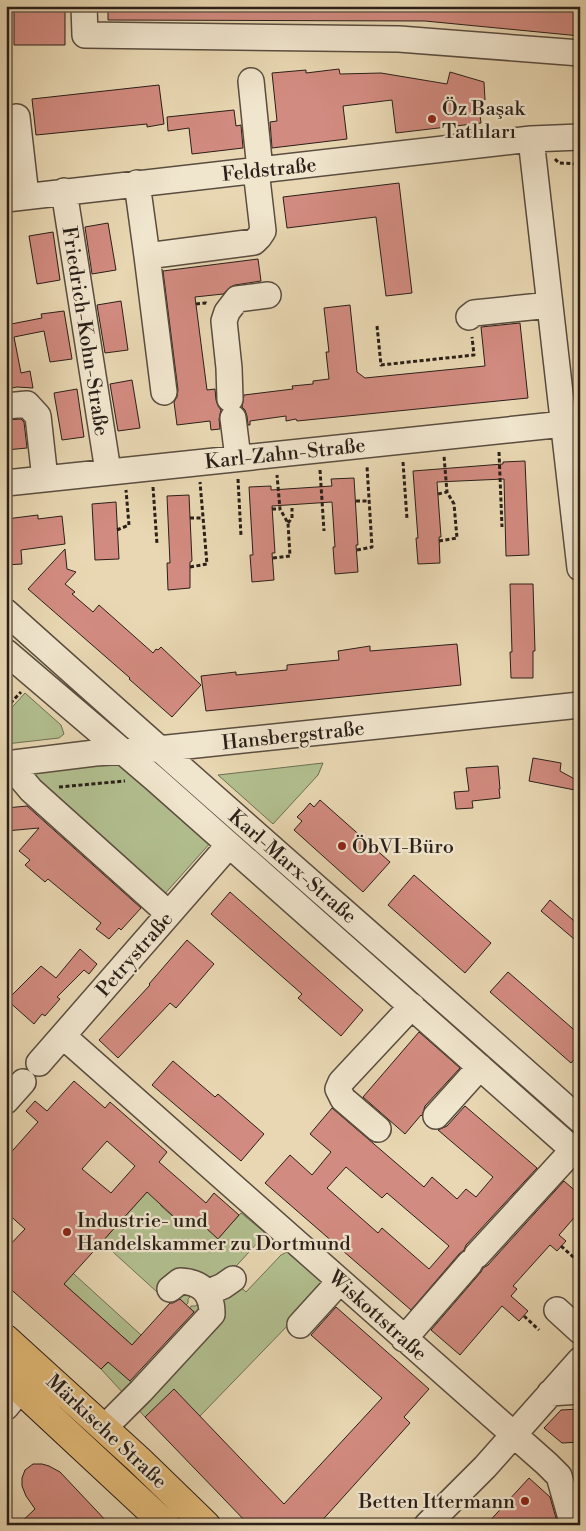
<svg xmlns="http://www.w3.org/2000/svg" width="586" height="1531" font-family="'Libre Bodoni',serif">
<rect width="100%" height="100%" fill="#e8d7b2"/>
<filter id="stains"><feTurbulence type="fractalNoise" baseFrequency=".004" numOctaves="4"/><feColorMatrix values="0 0 0 0 .2 0 0 0 0 .09 0 0 0 0 .02 0 0 0 .5 -.17"/></filter>
<radialGradient id="worn" r=".72"><stop offset=".6" stop-color="#630" stop-opacity="0"/><stop offset="1" stop-color="#630" stop-opacity=".3"/></radialGradient>
<path fill="#b2bf8f" stroke="#6e6f54" d="M25,693L61,725L64,734L59,738L6,744V714Z
M116,763L122,765L211,842L162,897L29,782L32,772Z
M323,763L318,775L273,824L218,775Z
M155,1183L161,1206L186,1228L195,1218L218,1238L241,1213L264,1232L260,1240L228,1275L246,1292L281,1255L287,1252L324,1284L293,1320L200,1416L145,1417L101,1369L109,1362L136,1386L200,1317L190,1308L191,1306H196L198,1303L195,1296H191L188,1299V1303L186,1305L165,1284L157,1292L102,1242Z
M64,1265L141,1335L132,1345L54,1275Z"/>
<path fill="#d28b80" stroke="#2a1f19" fill-rule="evenodd" d="M14,6H65V45H14Z
M108,6H580V36L425,21L108,20Z
M339,69L340,74L381,73L447,84L450,72L484,82L485,100L478,101L481,123L396,133L392,100L343,106L347,139L272,148L270,122L277,121L272,73L306,70V73Z
M159,85L164,124L147,127V124L36,135L32,99Z
M234,110L236,126L241,125L243,148L192,154L189,128L168,131L167,117Z
M399,183L412,293L386,296L376,217L287,228L283,197Z
M108,223L116,270L92,274L85,227Z
M53,232L60,280L37,284L29,236Z
M258,259L261,281L235,285L230,287L223,294L195,297L207,390L215,389L216,400L218,406L221,410L219,419L220,429L211,430L210,421L177,425L174,402L177,397L178,390L163,271Z
M121,301L128,350L105,353L97,305Z
M350,305L357,372L365,378L485,366L481,327L520,323L528,398L297,421L296,419L286,421V416L250,421V425H248L247,416L245,410L242,407L244,395L293,389L292,386L313,384V381L329,379L326,352H329L324,308Z
M64,311L72,359L50,362L44,331L14,337L21,373L30,371L33,388L17,387L6,389V325L42,318L41,314Z
M132,380L140,428L118,431L110,384Z
M77,389L84,437L62,440L54,393Z
M21,419L24,422L27,448L6,450V420Z
M525,461L529,555L506,556L504,479L437,482L441,537H439L440,563L418,564L416,538H418L413,471L503,464V462Z
M354,478L358,545H356L358,572L335,574L333,547H335L332,502L272,506L275,553H272L274,580L252,582L250,555H253L249,487L271,486V490L332,486L331,479Z
M189,495L192,561L190,562V588L168,590L167,563H170L167,496Z
M116,502L119,559L95,560L92,504Z
M38,515V519L62,516L65,544L21,550L22,564L6,565V519Z
M65,549L67,569L76,572L65,584L75,592L72,594L93,612L99,605L153,653L156,649L158,650L161,647L201,685L172,717L129,679L130,678L28,589Z
M510,584H533L535,651H533V678H511L510,652H512Z
M457,644L461,685L206,711L201,676L236,672V675L287,670V665L339,660L338,651L370,646V651Z
M533,758L561,763L560,771L580,782V791L529,781Z
M498,766L500,789H499L500,798L472,801L473,808L456,809L454,792L469,791L466,768Z
M320,800L390,862L363,892L294,830L302,821L297,817L304,810L310,803L314,807Z
M27,806L141,908L121,930L119,928L109,939L96,929L101,923L48,879L45,882L25,865L30,860L19,851L39,828L6,831V808Z
M414,875L491,943L465,973L388,905Z
M230,892L363,1010L341,1036L298,998L302,994L211,914Z
M550,900L580,926V944L541,911Z
M187,940L214,964L176,1008L170,1003L118,1058L99,1040L150,985L149,984Z
M80,949L97,964L89,974L84,970L57,997L60,999L45,1016L42,1014L34,1024L7,1000L41,966L56,978Z
M508,972L580,1035V1053L571,1063L490,992Z
M419,1032L460,1068L425,1106L422,1116L421,1115L405,1134L363,1097Z
M173,1061L215,1097L218,1094L264,1134L241,1161L152,1085Z
M74,1081L105,1108L110,1102L167,1152L159,1162L206,1203L214,1193L239,1215L218,1239L195,1218L186,1228L147,1192L64,1284L132,1345L170,1303H173L180,1299L194,1312L130,1381L108,1362L101,1369L6,1285V1249L25,1229L6,1212V1158L38,1122L26,1111L35,1101L47,1111ZM107,1141L135,1166L111,1193L82,1169Z
M465,1106L537,1168L466,1245L464,1250L459,1254L411,1310L265,1183L290,1155L312,1175L331,1152L310,1134L332,1108L424,1187L432,1177L457,1199L466,1189L476,1197L493,1177L438,1130L447,1126ZM346,1167L382,1198L387,1193L449,1246L429,1269L382,1228L378,1233L327,1188Z
M564,1181L580,1195V1211L559,1235L566,1241L557,1251L550,1245L513,1286L517,1289L511,1296L528,1311L519,1321L502,1306L460,1355L431,1330L481,1272L483,1268L488,1265Z
M336,1307L429,1389L404,1417L410,1423L318,1525H249L145,1417L174,1389L284,1504L382,1398L311,1335Z
M580,1409V1442L562,1443L544,1428L561,1410Z
M33,1464H42L49,1466L60,1472L110,1525H18L35,1509L26,1496L22,1486V1478L25,1470Z
M529,1478L550,1497L558,1525H486Z"/>
<g fill="none" stroke-linecap="round" stroke-linejoin="round">
<defs>
<path id="minor" d="M84,6L85,35L399,39L580,53
M251,81L260,170
M17,117L26,196
M531,139L580,568
M137,183L147,256L254,242L259,237L263,231L256,170
M64,191L108,471
M6,199L531,139L580,137
M147,256L164,392
M469,317L474,313L550,305
M230,399L229,368L224,321L227,312L237,299L268,295
M6,406L27,404L38,416L45,479
M233,418L238,458
M6,483L564,424
M6,612C196,783 389,950 580,1120
M6,652L155,779L580,1156
M6,764L95,753L158,749L580,705
M9,764L31,790L169,914
M63,1036L547,1464L559,1476L573,1525
M39,1063L229,845
M6,1101L23,1082
M436,1116L480,1067
M378,1129L343,1099L338,1089L341,1082L412,1006
M477,1255L573,1150
M207,1293L223,1286L233,1279
M557,1310L580,1331
M300,1325L340,1281
M404,1339L470,1263
M550,1393L580,1391
M6,1407L33,1374
M104,1428L141,1391L212,1314C212,1292 201,1282 180,1281L170,1289
M427,1525L485,1467L580,1360"/>
<path id="major" d="M6,1339L139,1460L206,1525
M6,1376L166,1525"/>
</defs>
<use href="#minor" stroke="#5a4d3f" stroke-width="28"/>
<use href="#major" stroke="#2a1f19" stroke-width="30"/>
<path stroke="#2a1f19" stroke-width="3" stroke-dasharray="4 2.5" stroke-linecap="butt" d="M555,159L559,163L580,164
M196,304L206,303L208,304
M377,326L381,365L474,355L472,337
M499,452L502,527
M403,462L407,519
M320,470L324,531
M238,479L241,536
M153,487L157,544
M438,494L447,492
M356,501H369
M272,509H280
M190,518H203
M288,523L292,518V508
M117,530L129,525L126,490
M439,541L457,538L454,504L447,492L444,456
M357,550L372,547L367,466
M273,558L290,556L288,523L280,509L277,475
M190,567L207,564L200,482
M6,708L21,692
M59,787L125,781
M561,1246L580,1263
M524,1316L539,1330"/>
<use href="#minor" stroke="#f0e5cd" stroke-width="25"/>
<use href="#major" stroke="#e4bc79" stroke-width="28"/>
</g>
<g fill="#8f2418" stroke="#f0e5cd" stroke-width="2">
<circle cx="432" cy="119" r="5"/>
<circle cx="342" cy="846" r="5"/>
<circle cx="67" cy="1232" r="5"/>
<circle cx="525" cy="1501" r="5"/>
</g>
<g text-anchor="middle" stroke-width="4.5" stroke-linejoin="round" paint-order="stroke">
<g font-size="20" fill="#2a1f19" stroke="#f0e5cd" text-anchor="start">
<text x="442" y="115">Öz Başak<tspan x="442" dy="23">Tatlıları</tspan></text>
<text x="352" y="853">ÖbVI-Büro</text>
<text x="77" y="1227">Industrie- und<tspan x="77" dy="23">Handelskammer zu Dortmund</tspan></text>
<text x="515" y="1508" text-anchor="end">Betten Ittermann</text>
</g>
<g font-size="20" fill="#2a1f19" stroke="#f0e5cd">
<text transform="translate(269 169) rotate(-6)" y="7">Feldstraße</text>
<text transform="translate(86 331) rotate(81)" y="7">Friedrich-Kohn-Straße</text>
<text transform="translate(285 453) rotate(-6)" y="7">Karl-Zahn-Straße</text>
<text transform="translate(293 735) rotate(-6)" y="7">Hansbergstraße</text>
<text transform="translate(293 866) rotate(41)" y="7">Karl-Marx-Straße</text>
<text transform="translate(134 954) rotate(-49)" y="7">Petrystraße</text>
<text transform="translate(378 1315) rotate(42)" y="7">Wiskottstraße</text>
<text transform="translate(107 1431) rotate(43)" y="7">Märkische Straße</text>
</g>
</g>
<rect width="586" height="1531" fill="none" stroke="#e8d7b2" stroke-width="25"/>
<rect x="8" y="8" width="571" height="1516" fill="none" stroke="#2a1f19" stroke-width="2.5"/>
<rect x="12" y="12" width="561" height="1506" fill="none" stroke="#2a1f19"/>
<rect width="100%" height="100%" filter="url(#stains)"/>
<rect width="100%" height="100%" fill="url(#worn)"/>
</svg>
